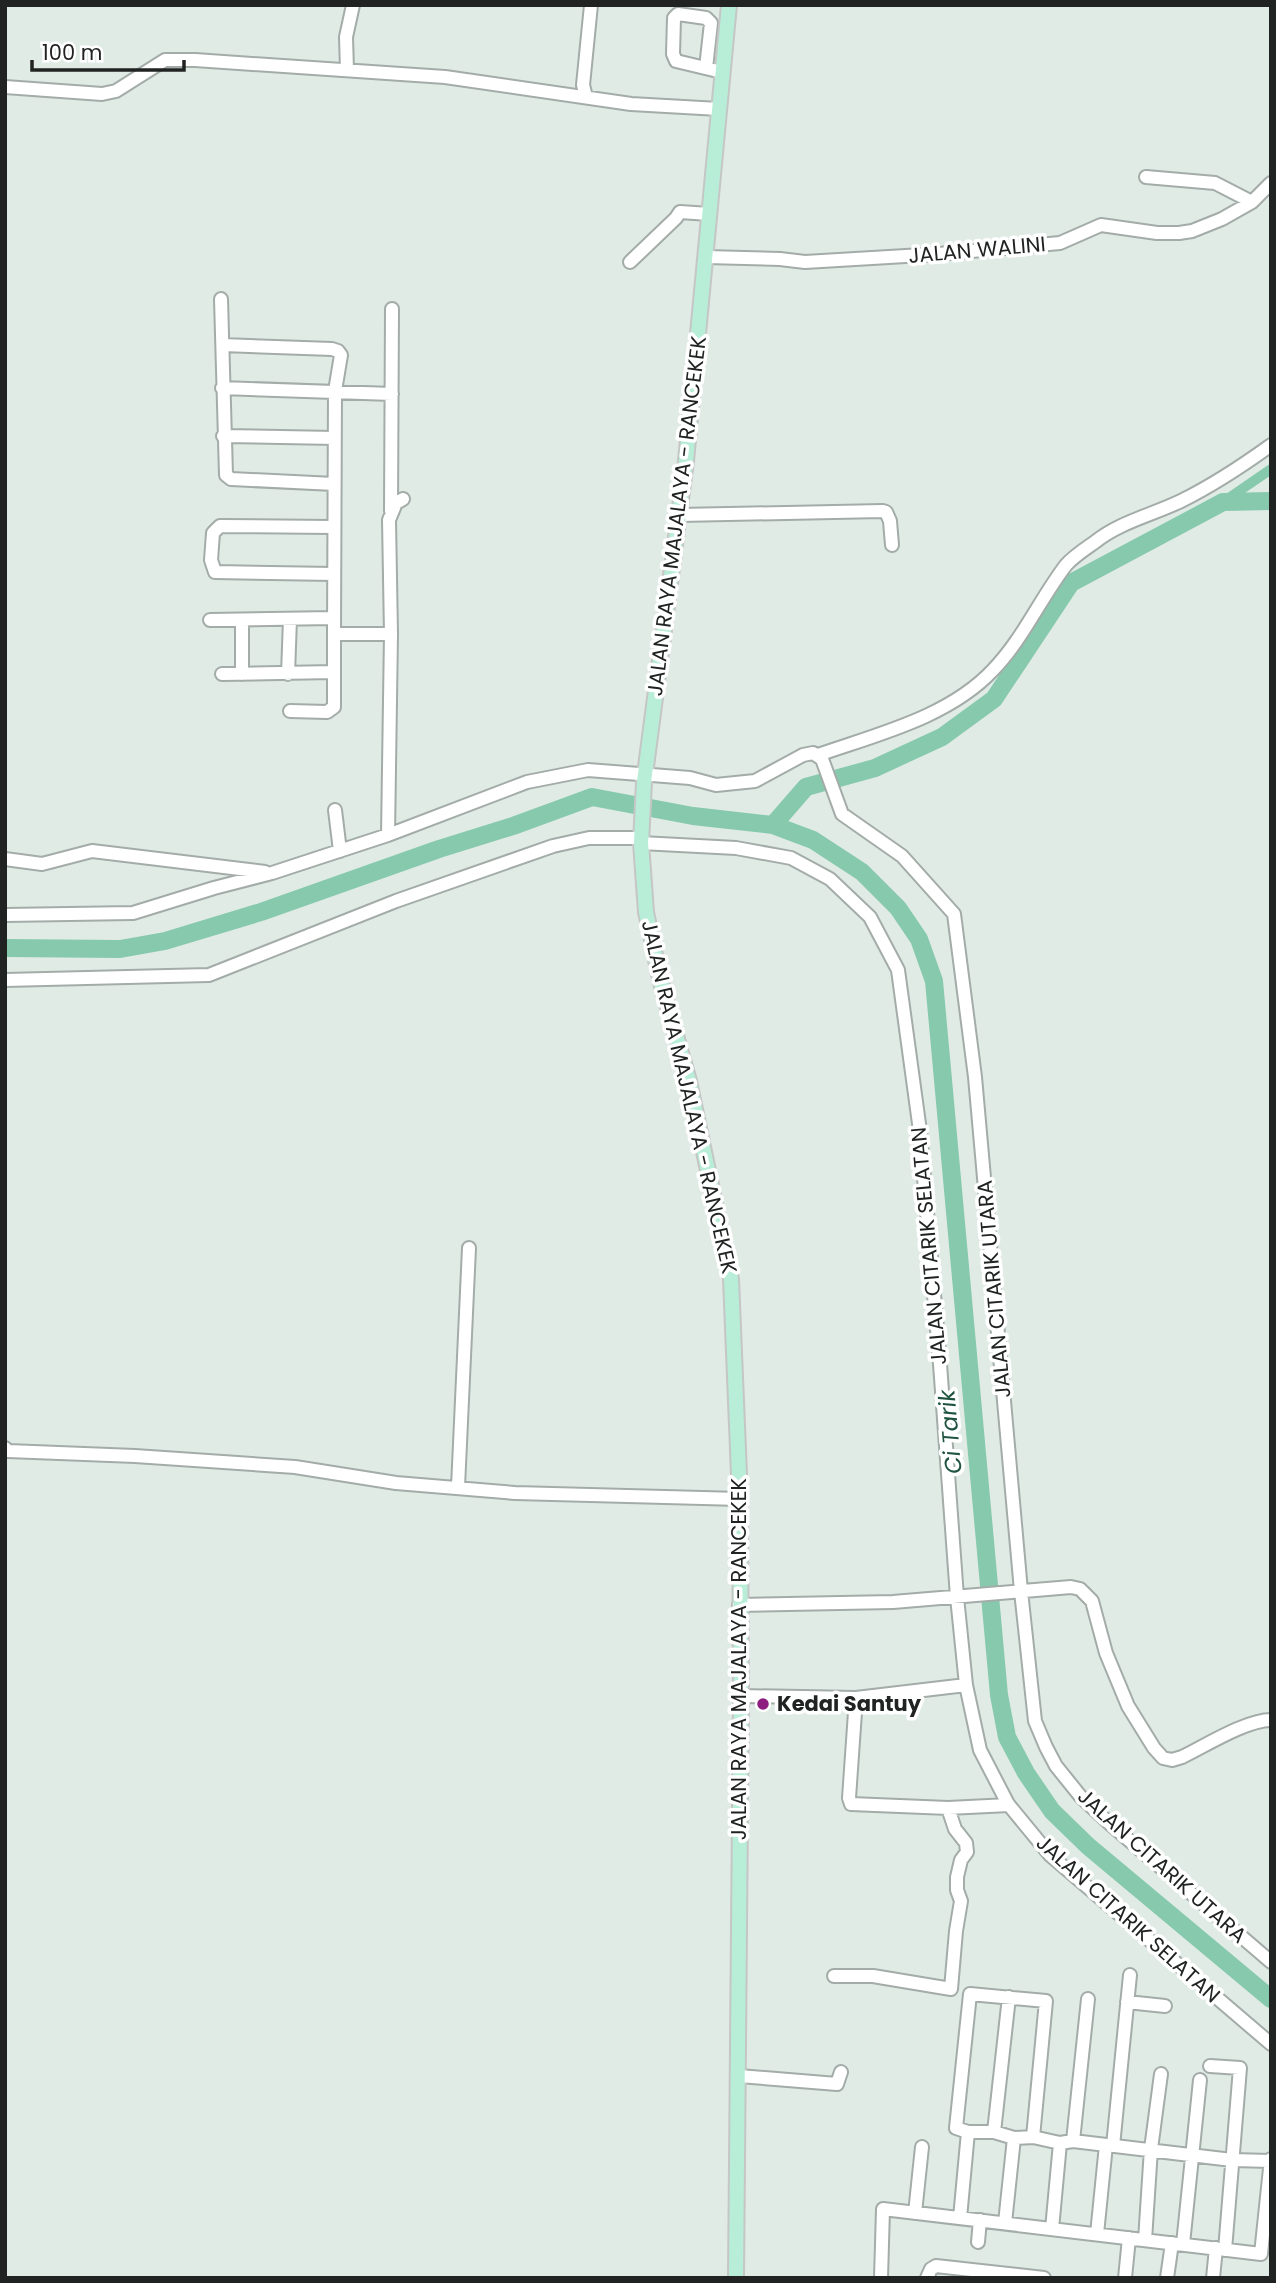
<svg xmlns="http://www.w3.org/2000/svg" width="1276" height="2283" font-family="Poppins,sans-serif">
<rect width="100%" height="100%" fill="#e1ebe6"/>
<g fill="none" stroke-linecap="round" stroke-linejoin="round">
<path stroke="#86c9ad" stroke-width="10" d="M1223,502L1271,469"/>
<path stroke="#86c9ad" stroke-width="18" d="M773,825L806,787L875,768L942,737L994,699L1071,583L1223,502L1271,501
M5,948L120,949L165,941L261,912L439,849L513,826L592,797L693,816L773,825L813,840L862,872L898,908L919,939L934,981L999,1695L1007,1737L1026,1773L1052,1811L1088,1846L1271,1999"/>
<defs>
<path id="minor" d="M706,68L711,23L706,18L678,14L674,18L673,54L676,61L722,72
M347,70L346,37L353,5
M5,87L102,94L116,91L165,60H195L445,77L631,104L719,109
M586,97L583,85L591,5
M1146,177L1215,183L1252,202
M706,257L780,259L805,262L939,254L1060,243L1101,225L1157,233H1179L1192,231L1222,219L1252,202L1271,183
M630,262L676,218L680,212L709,214
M221,299L226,475L231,479L334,484
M223,345L332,349L338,351L341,355L335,391L334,634H391L389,520L396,503L403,499
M222,388L392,394
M223,436L335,438
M391,511L392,309
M680,515L883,511L886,512L890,521L892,545
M333,527L220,526L213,533L211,560L215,572L334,574
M210,620L333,618
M242,620V674
M222,674L333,672
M288,674L290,619
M290,711L327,712L334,707V634
M818,755C878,734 949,717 993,670C1023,639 1040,599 1066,565C1074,556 1085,549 1095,542C1120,522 1152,515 1181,501C1213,485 1242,466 1271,445
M335,810L340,851
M388,835L391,634
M641,843L736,848L791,858L830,879L870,917L898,970L920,1131L940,1364L957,1597L966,1685L980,1750L1008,1804L1050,1855L1271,2044
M5,859L42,864L92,851L265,872
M5,915L133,913L214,888L272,873L388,835L527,782L588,770L690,778L716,785L755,781L803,755L813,753L822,759L842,814L902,856L954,914L975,1077L1021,1591L1035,1721L1046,1747L1056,1766L1081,1797L1109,1823L1271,1962
M5,980L209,975L396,901L553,846L589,838H641
M5,1448L8,1451L135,1456L295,1467L396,1483L515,1493L740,1499
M458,1487L469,1248
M739,1605L893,1602L1071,1587L1080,1589L1092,1601L1106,1653L1128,1706L1154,1748L1163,1758L1172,1760L1182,1757C1205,1746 1246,1720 1271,1720
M741,1696L856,1698L966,1685
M856,1698L849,1798L851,1804L948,1808L1009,1805
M834,1976H873L951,1989L956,1931L961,1901L957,1890V1877L961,1860L967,1852L966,1843L955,1829L948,1808
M1127,2002L1165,2006
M1210,2066L1240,2068L1225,2250
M739,2076L837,2084L841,2072
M994,2132L1009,1997
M1033,2137L1046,2001L970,1994L956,2128L968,2132H994L1014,2138L1033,2137L1060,2143L1073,2141L1232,2160L1271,2161
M1073,2141L1088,1999
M1113,2146L1130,1975
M915,2213L922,2147
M960,2218L968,2132
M1005,2223L1014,2138
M1052,2229L1060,2143
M1097,2234L1106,2145
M1145,2240L1151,2149L1161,2074
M978,2242L980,2220
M1183,2244L1200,2080
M881,2278L883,2209L1261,2254L1271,2159
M927,2278L931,2269L936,2266L1044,2278
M1125,2278L1129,2238
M1167,2278L1172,2243
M1213,2278L1216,2248"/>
<path id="major" d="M729,5L686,461L644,782L641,843L646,912L660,979L689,1081L731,1279L740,1499L741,1696L736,2278"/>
</defs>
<use href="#minor" stroke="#a3aca8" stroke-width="16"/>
<use href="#major" stroke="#c5c6c6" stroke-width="18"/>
<use href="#minor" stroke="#fff" stroke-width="12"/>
<use href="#major" stroke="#b8eed8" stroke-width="14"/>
</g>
<circle fill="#8d1d7f" stroke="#fff" stroke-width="2.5" cx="763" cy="1704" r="7"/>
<g text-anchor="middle" stroke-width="7" stroke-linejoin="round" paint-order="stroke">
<g font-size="21" fill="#202322" stroke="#fff">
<text transform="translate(977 250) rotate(-5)" y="7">JALAN WALINI</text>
<text transform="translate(677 516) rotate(-83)" y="7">JALAN RAYA MAJALAYA - RANCEKEK</text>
<text transform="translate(689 1097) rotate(77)" y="7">JALAN RAYA MAJALAYA - RANCEKEK</text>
<text transform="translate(929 1246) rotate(-95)" y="7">JALAN CITARIK SELATAN</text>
<text transform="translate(994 1289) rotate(-95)" y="7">JALAN CITARIK UTARA</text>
<text transform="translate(739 1659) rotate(-90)" y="7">JALAN RAYA MAJALAYA - RANCEKEK</text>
<text transform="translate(1162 1866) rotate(42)" y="7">JALAN CITARIK UTARA</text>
<text transform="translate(1128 1919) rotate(42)" y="7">JALAN CITARIK SELATAN</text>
</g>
<g font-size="21" font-weight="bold" fill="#202322" stroke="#fff" text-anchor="start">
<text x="777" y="1711">Kedai Santuy</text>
</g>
<g font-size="23" font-style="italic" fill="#1d533f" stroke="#fff">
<text transform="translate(950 1432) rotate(-95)" y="8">Ci Tarik</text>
</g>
</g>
<rect width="1276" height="2283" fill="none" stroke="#202322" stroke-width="14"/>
<path d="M32 60v10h152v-10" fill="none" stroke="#202322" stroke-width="3.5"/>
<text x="42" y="60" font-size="21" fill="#202322" stroke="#ffffff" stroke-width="5" paint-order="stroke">100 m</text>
</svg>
